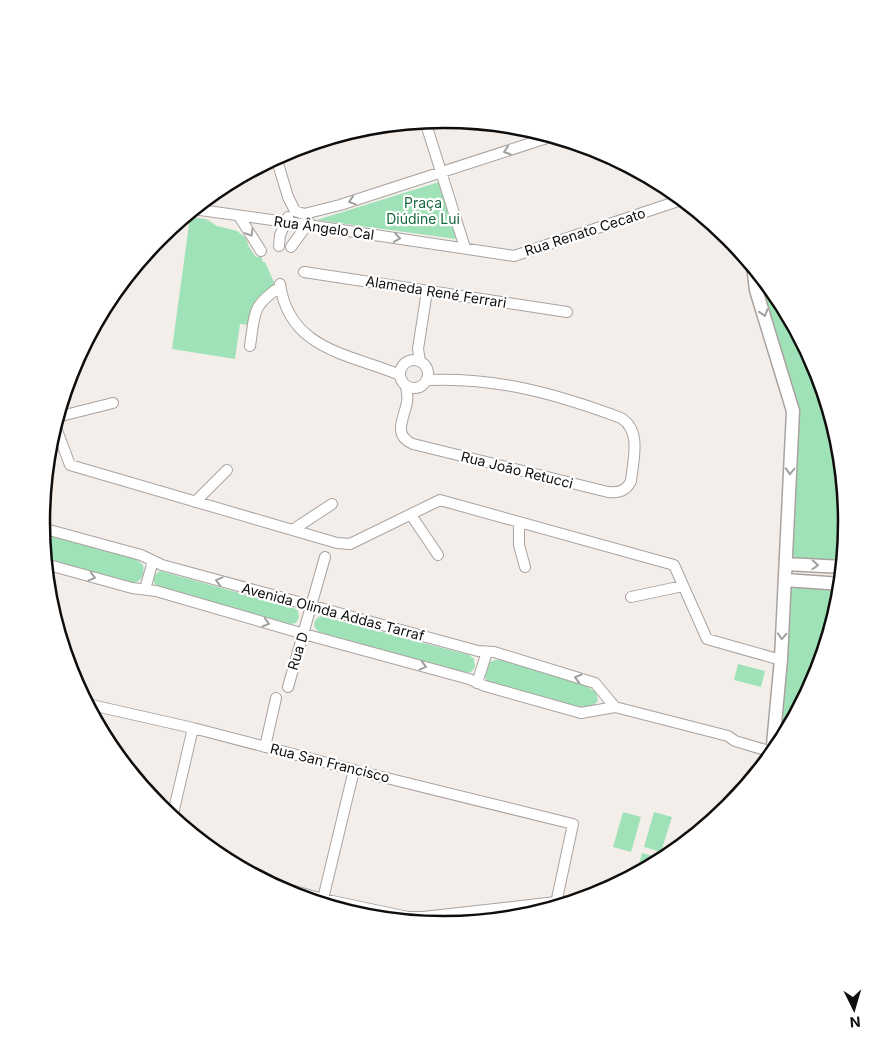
<svg xmlns="http://www.w3.org/2000/svg" width="889" height="1044" font-family="Inter,sans-serif">
<rect width="100%" height="100%" fill="#f4eeeb"/>
<path fill="#a0e2b7" d="M439,182L456,239L317,220Z
M190,217L206,219L217,226L237,231L246,238L249,247L256,257L261,256L263,262H265L274,282L273,287L250,325L240,324L235,359L172,349Z
M756,269L780,298L817,368L840,444L848,522L844,565L796,559L792,554L797,416Z
M42,532L136,559L143,565C145,575 141,582 132,584L45,562Z
M160,571L294,608L298,611L299,618L296,623L290,624L160,588C152,584 151,576 160,571Z
M795,586L841,590L840,601L817,677L778,749L790,592Z
M321,616L469,655L474,659L475,667L471,672L464,673L452,669L319,632C312,627 313,619 321,616Z
M500,659C531,668 569,673 596,692L598,701L593,706L572,707L488,682L484,676L489,662Z
M738,664L765,671L761,687L734,680Z
M623,812L641,817L631,852L613,847Z
M654,812L672,817L661,852L644,847Z
M642,853L660,858L659,862L636,875Z
M325,902L410,922L366,917L325,905Z
M550,906V909L523,918L492,921L493,913Z
M480,914L476,922L444,925L422,923Z"/>
<g fill="none" stroke-linecap="round" stroke-linejoin="round">
<defs>
<path id="minor" d="M425,121L465,248
M276,157L288,197L295,211L304,214L340,205L553,136
M193,209L308,225L514,256L684,199
M239,216L261,251
M279,246L280,235L288,217
M291,247L309,222
M304,272L567,312
M280,284C289,350 350,354 400,375
M250,346C255,314 251,306 280,287
M400 374a14 14 0 1 1 28 0a14 14 0 1 1-28 0Z
M420,361L418,349L427,291
M406,386C407,392 408,397 407,402C404,419 392,435 413,444L608,492C619,493 626,491 631,481C633,460 642,431 621,418C557,394 496,377 428,380
M57,417L113,403
M55,425L70,465L337,543L350,544L440,500L674,565L707,639L781,660
M195,502L227,470
M411,515L438,555
M519,522V545L525,567
M42,528L141,555L162,565L478,651L494,652L595,683L615,707
M294,529L332,504
M45,564L132,588L156,591L304,634L469,679L485,686L581,713L615,707L728,736L735,741L772,752
M145,589L153,561
M631,597L683,586
M477,683L487,652
M288,687L325,557
M87,704L193,728L354,770L573,824L555,908
M265,747L276,698
M172,818L193,728
M273,885L323,899L408,917H423L556,902L578,901
M322,903L354,770
M485,921L487,911"/>
<path id="major" d="M753,265L756,290L793,411L781,659L772,756
M786,564L843,567
M785,580L842,584"/>
</defs>
<use href="#minor" stroke="#a9a3a0" stroke-width="12"/>
<use href="#major" stroke="#a9a3a0" stroke-width="15"/>
<use href="#minor" stroke="#fff" stroke-width="10"/>
<use href="#major" stroke="#fff" stroke-width="12"/>
</g>
<defs><path id="oneway-chevron" d="M-2-3.5L2.5 0L-2 3.5" fill="none" stroke-width="1.6" stroke-linecap="round" stroke-linejoin="round" transform="scale(1.25)"/></defs>
<g stroke="#9f9f9e">
<use href="#oneway-chevron" transform="translate(507 151) rotate(162)"/>
<use href="#oneway-chevron" transform="translate(352 201) rotate(162)"/>
<use href="#oneway-chevron" transform="translate(250 233) rotate(59)"/>
<use href="#oneway-chevron" transform="translate(397 238) rotate(9)"/>
<use href="#oneway-chevron" transform="translate(764 313) rotate(73)"/>
<use href="#oneway-chevron" transform="translate(790 471) rotate(92)"/>
<use href="#oneway-chevron" transform="translate(815 565) rotate(3)"/>
<use href="#oneway-chevron" transform="translate(92 577) rotate(15)"/>
<use href="#oneway-chevron" transform="translate(219 581) rotate(-165)"/>
<use href="#oneway-chevron" transform="translate(266 623) rotate(16)"/>
<use href="#oneway-chevron" transform="translate(782 636) rotate(93)"/>
<use href="#oneway-chevron" transform="translate(423 666) rotate(15)"/>
<use href="#oneway-chevron" transform="translate(578 678) rotate(-163)"/>
</g>
<g text-anchor="middle" stroke-width="4.5" stroke-linejoin="round" paint-order="stroke">
<g font-size="14" fill="#16683d" stroke="#fff">
<text x="423" y="208">Praça<tspan x="423" dy="16">Diúdine Lui</tspan></text>
</g>
<g font-size="14" fill="#100e0d" stroke="#fff">
<text transform="translate(324 228) rotate(8)" y="5">Rua Ângelo Cal</text>
<text transform="translate(585 232) rotate(-18)" y="5">Rua Renato Cecato</text>
<text transform="translate(436 292) rotate(9)" y="5">Alameda René Ferrari</text>
<text transform="translate(517 470) rotate(14)" y="5">Rua João Retucci</text>
<text transform="translate(333 612) rotate(15)" y="5">Avenida Olinda Addas Tarraf</text>
<text transform="translate(298 651) rotate(-73)" y="5">Rua D</text>
<text transform="translate(330 763) rotate(14)" y="5">Rua San Francisco</text>
</g>
</g>
<path d="M0 0H889V1044H0ZM50 522a394 394 0 1 1 788 0a394 394 0 1 1-788 0Z" fill="#fff" fill-rule="evenodd"/>
<path fill="none" stroke="#100e0d" stroke-width="2.5" d="M50 522a394 394 0 1 1 788 0a394 394 0 1 1-788 0Z"/>
<g transform="translate(854 1009) rotate(175)" stroke="#ffffff" stroke-width="4" paint-order="stroke">
<path d="M0-4L9 19L0 12L-9 19Z" fill="#100e0d"/>
<text y="-8" font-size="14" font-weight="bold" text-anchor="middle" fill="#100e0d">N</text>
</g>
</svg>
